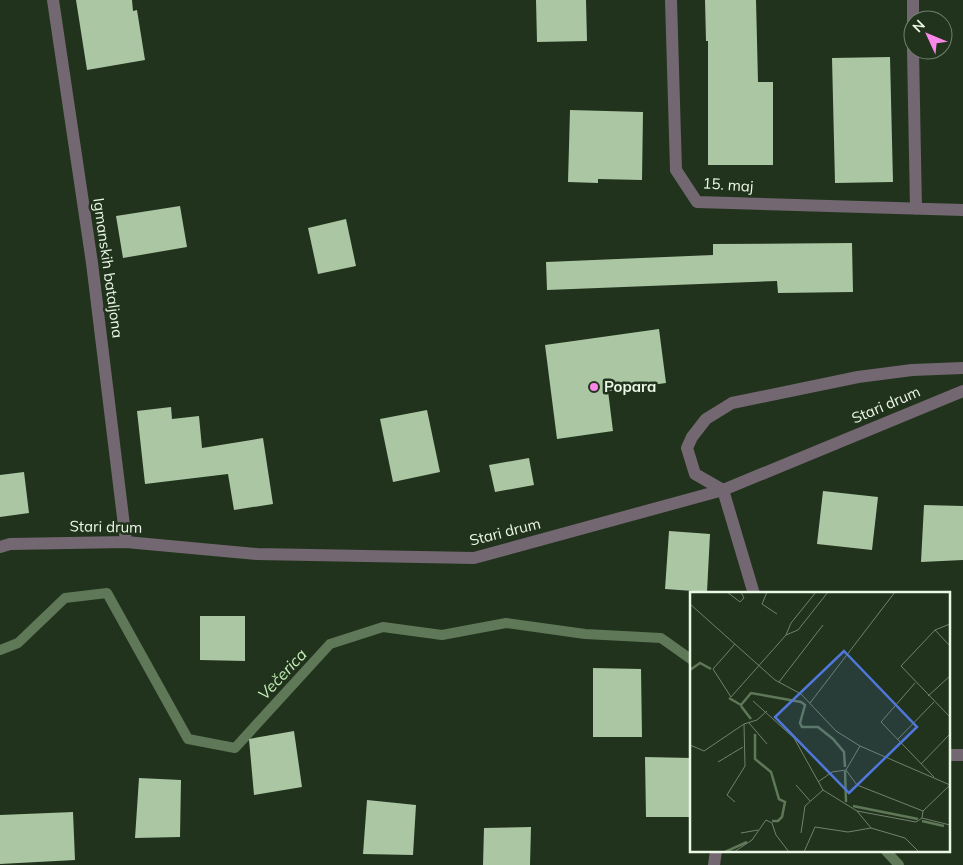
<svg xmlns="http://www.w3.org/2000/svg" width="963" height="865" font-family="Mulish,sans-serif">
<rect width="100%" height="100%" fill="#21331c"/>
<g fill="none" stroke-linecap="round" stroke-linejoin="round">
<path stroke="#5f7858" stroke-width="10" d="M0,650L18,643L65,598L107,593L188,739L235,748L330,644L383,627L442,635L506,623L585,634L661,638L692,660
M886,851L899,865"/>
</g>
<path fill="#abc6a3" d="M76,0H132L133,11L137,10L145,60L87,70Z
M536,0H586L587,41L537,42Z
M705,0H756L758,82H773V165H708V41H706Z
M890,57L893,182L835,183L832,58Z
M570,110L643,112L642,180L598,179V183L568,182Z
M180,206L187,247L123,258L116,216Z
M346,219L356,266L318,274L308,228Z
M852,243L853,292L778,293L777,281L547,290L546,262L713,255V244Z
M659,329L666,383L608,391L613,431L557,439L545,345Z
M171,407L172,419L199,416L202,448L263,438L273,504L234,510L228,474L145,484L137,411Z
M427,410L440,472L393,482L380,419Z
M529,458L534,485L495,492L489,465Z
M24,472L29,513L0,517V475Z
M823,491L878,497L872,550L817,544Z
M924,505L963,506V560L921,562Z
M669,531L710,534L707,592L665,589Z
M200,616H245V661L200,660Z
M593,668L641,669L642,737H593Z
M294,731L302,787L254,795L249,739Z
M645,757L692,758V817H646Z
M139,778L181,780L180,837L135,838Z
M367,800L416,805L413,855L363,854Z
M73,812L75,860L0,864V815Z
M531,827L530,865H483L484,828Z"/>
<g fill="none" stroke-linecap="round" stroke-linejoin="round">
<path stroke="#736771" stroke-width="12" d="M723,490L695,474L687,448L692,437L706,419L732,403L858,377L912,370L963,368"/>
<path stroke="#736771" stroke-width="12" d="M53,0L92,263L126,542
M671,0L676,170L697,202L963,210
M913,0V30
M913,50L916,209
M723,490L754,594
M0,547L10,544L126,542L257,554L474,558L723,490L963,391
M949,755H963
M714,865L716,851"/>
</g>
<circle fill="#f987e9" stroke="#21331c" stroke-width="2" cx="594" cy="387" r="5"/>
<g text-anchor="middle" stroke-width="5" stroke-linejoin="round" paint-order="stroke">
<g font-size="15" fill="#ebf7e7" stroke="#21331c">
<text transform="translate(728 185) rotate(4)" y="5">15. maj</text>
<text transform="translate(108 268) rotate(82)" y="5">Igmanskih bataljona</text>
<text transform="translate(886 405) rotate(-23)" y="5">Stari drum</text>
<text transform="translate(106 527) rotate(1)" y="5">Stari drum</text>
<text transform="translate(505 532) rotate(-14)" y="5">Stari drum</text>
</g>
<g font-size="15" font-weight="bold" fill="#ebf7e7" stroke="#21331c" text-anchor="start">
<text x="604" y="392">Popara</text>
</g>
<g font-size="16" font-style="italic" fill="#c5efb8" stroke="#21331c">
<text transform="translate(282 674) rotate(-47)" y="6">Večerica</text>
</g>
</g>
<g transform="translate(690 592)">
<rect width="260" height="260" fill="#21331c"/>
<path fill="none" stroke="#5f7858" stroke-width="2.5" d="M0,78L10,71L21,77M39,106L51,113L61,101L111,110L115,113L110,131L112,135H128L143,147L154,160L155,175M51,114L61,127M65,142V167L81,180L89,207L95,210L92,225L88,229H82M155,179L156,210M163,214L228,227M232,229L254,234M35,260L57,250"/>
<path fill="none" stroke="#72816d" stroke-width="1" d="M37,0L50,10L54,6L51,0M77,0L72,12L87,22M0,12L85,88L111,102L146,139L170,154L260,193L233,219L167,193L156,178L170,154M260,32L245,38L211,74L260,125M245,38L260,54M96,43L101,31L126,0M45,52L23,77L41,105L96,43L108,38L138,0M89,90L133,33M225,91L191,130L244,185M238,104L260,84M63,109L104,146L133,198L167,219L181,236L215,246L229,260M120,111L205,0M59,131L77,152M207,148L244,110M0,153L14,159L54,132M28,170L53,155M231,172L260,142M128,190L142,180L156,178M106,193L120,209M45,210L37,203L55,174L54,132L67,128L77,119M167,219L226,230L232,226L233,219M232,226L260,233M51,241L68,238M111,241L115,214L133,198M44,260L62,248L76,228L82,231L86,243L99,260M114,260L125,235L158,240L181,236"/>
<path fill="#5078dc" fill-opacity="0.15" stroke="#5078dc" stroke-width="2.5" d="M154,59L227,135L159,201L85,125Z"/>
<rect width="260" height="260" fill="none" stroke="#ebf7e7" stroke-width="2.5"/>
</g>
<g transform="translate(928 35) rotate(314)"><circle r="24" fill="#21331c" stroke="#72816d"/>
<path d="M0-4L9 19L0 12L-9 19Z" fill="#f987e9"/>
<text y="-8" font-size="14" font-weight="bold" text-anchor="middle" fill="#ebf7e7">N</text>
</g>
</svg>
